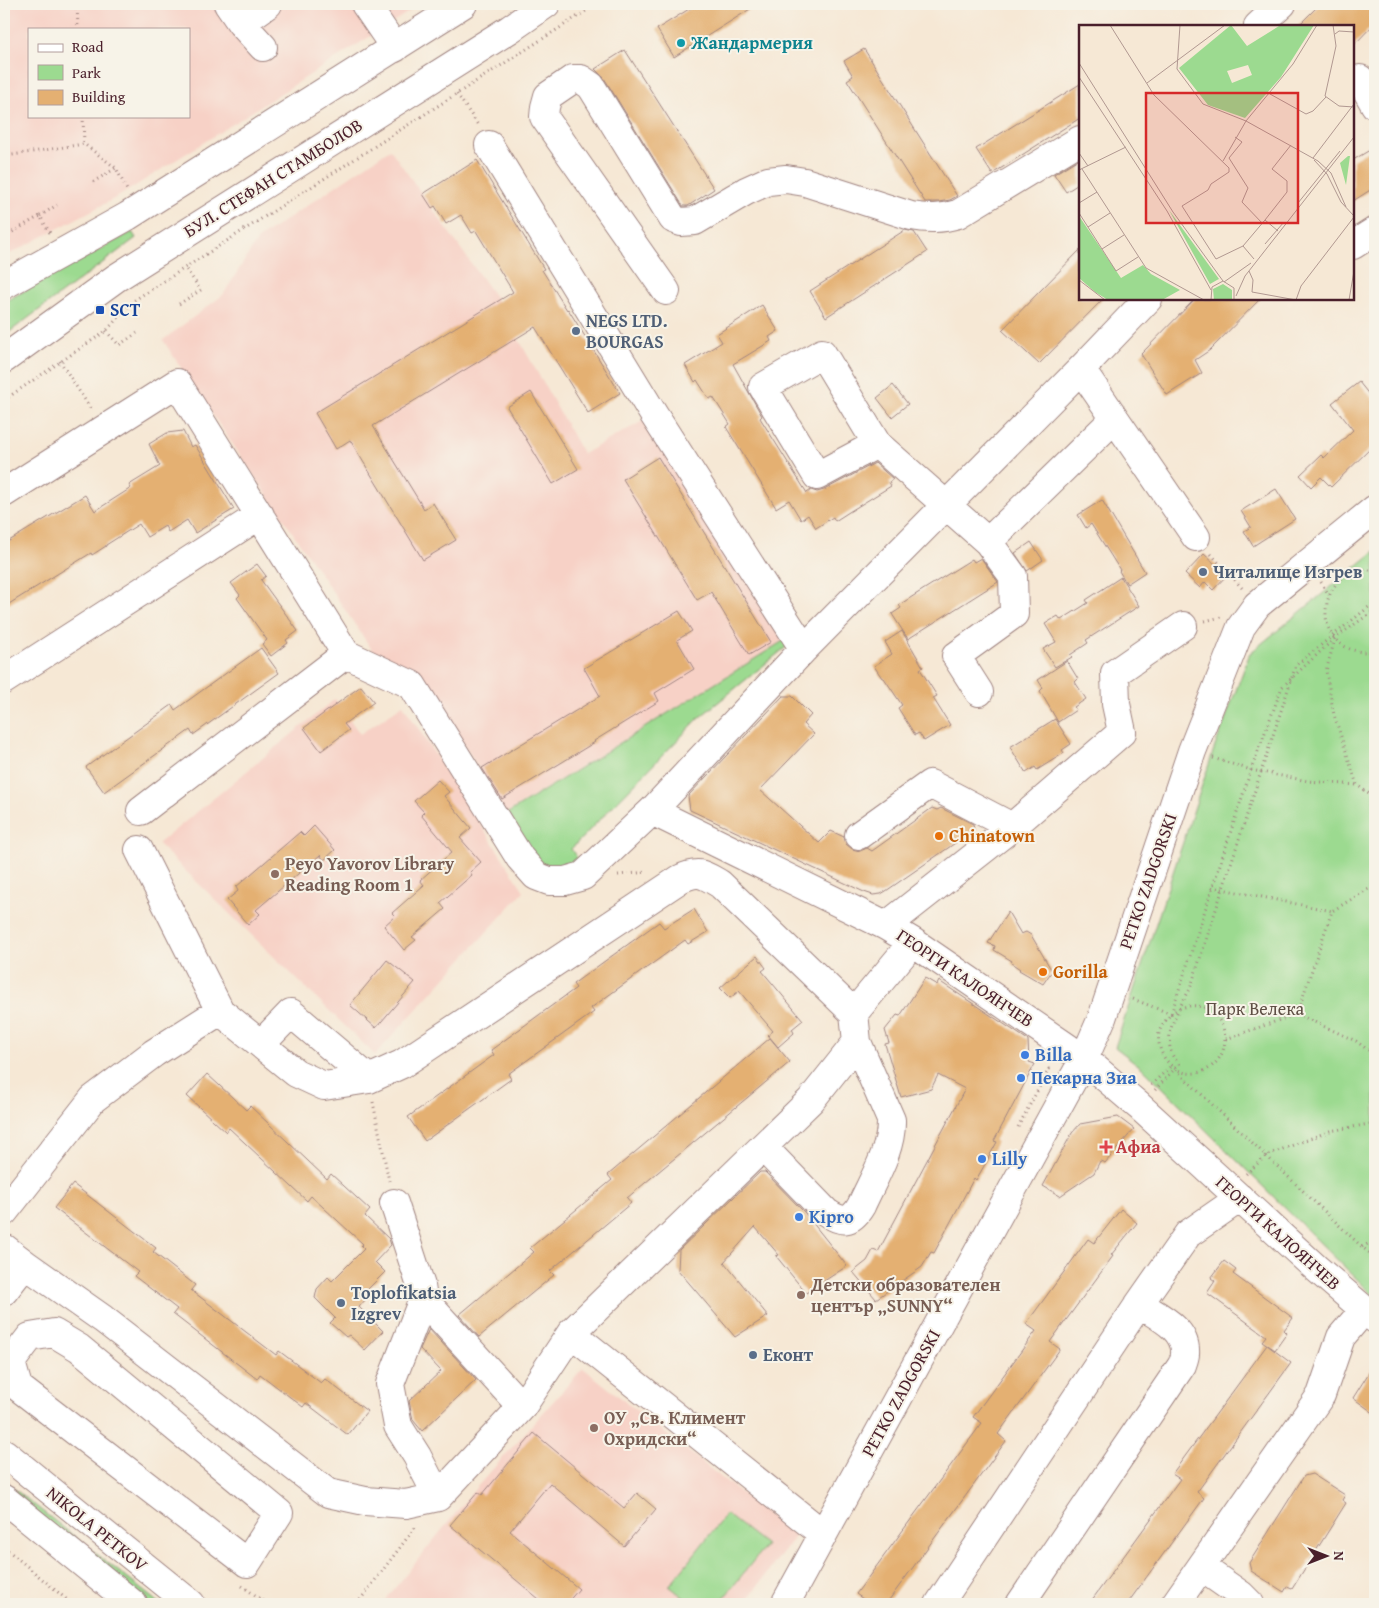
<svg xmlns="http://www.w3.org/2000/svg" width="1379" height="1608" font-family="'Gentium Book Plus',serif">
<rect width="100%" height="100%" fill="#f7f3e8"/>
<filter id="ink" filterUnits="userSpaceOnUse"><feTurbulence type="fractalNoise" baseFrequency=".02" numOctaves="2"/><feDisplacementMap in="SourceGraphic" scale="10" xChannelSelector="R" yChannelSelector="G"/><feConvolveMatrix kernelMatrix="1 2 1 2 8 2 1 2 1" color-interpolation-filters="sRGB"/></filter>
<filter id="wash" filterUnits="userSpaceOnUse"><feTurbulence type="fractalNoise" baseFrequency=".0096" numOctaves="4" result="noise"/><feDisplacementMap in="SourceGraphic" scale="20" xChannelSelector="R" yChannelSelector="G"/><feGaussianBlur stdDeviation="1.12" result="paint"/><feColorMatrix in="noise" values="0 0 0 0 0 0 0 0 0 0 0 0 0 0 0 0 0 1.4 0 .05"/><feComposite in="paint" operator="in"/></filter>
<g filter="url(#wash)">
<rect width="100%" height="100%" fill="#f6e8d5"/>
<path fill="#f7d1c6" fill-rule="evenodd" d="M4,4H421L121,195L4,257ZM29,29H189V116H29Z
M390,149L495,297L583,454L654,415L790,636L506,813L420,672L379,660L185,374L163,340L223,295L258,239Z
M335,699L360,734L403,705L524,891L375,1055L158,844Z
M583,1368L795,1536L744,1604H382L476,1488Z"/>
<path fill="#9cda90" stroke="#737c5e" d="M132,232L136,238L4,336V302Z
M1375,551V1297L1146,1071L1115,1047L1214,749L1250,653Z
M828,613L700,717L571,849L582,865L561,869L538,862L500,818Z
M4,1481L160,1604H142L4,1494Z
M726,1514L766,1545L719,1604H692L669,1586Z"/>
<g id="blocks">
<path fill="#e4b072" d="M697,4H758L674,57L657,29Z
M1320,4H1375V23L1353,46V26H1298Z
M864,49L957,196L950,200L939,202H925L847,80L853,76L844,61Z
M625,50L714,189L688,206H683L604,78L595,69Z
M1080,84V118L992,174L976,149Z
M1375,147V187L1353,201V160Z
M1080,158V183L1066,192L1054,174Z
M477,160L544,269L542,270L567,310L568,309L620,393L588,413L535,327L373,426L424,509L433,503L456,540L423,560L350,440L336,449L315,413L513,292L476,231L472,233L461,215L446,224L435,206L432,208L423,194Z
M905,230L914,232L927,252L826,317L810,291Z
M1080,250V299H1103L1039,364L1002,330Z
M1195,299H1260L1210,350L1195,360L1202,373L1167,395L1141,354Z
M762,305L778,331L769,337L771,341L733,364L762,416L760,418L807,493L811,490L817,492L824,490L875,463L893,479L889,482L891,486L849,512L835,521L833,517L816,528L808,515L801,520L789,500L776,508L726,427L730,424L713,397L709,399L697,380L695,382L685,365L722,342L717,334Z
M1359,382L1375,402V444L1331,487L1321,477L1311,487L1300,475L1321,455L1324,458L1353,430L1332,403Z
M893,385L908,404L892,417L877,398Z
M531,392L578,469L553,484L507,407Z
M183,431L191,447L195,445L234,509L195,533L187,520L168,532L165,526L147,537L139,524L106,545V546L92,555L91,553L4,607V544L85,495L95,511L131,488L129,485L160,466L149,444L167,433Z
M658,457L771,642L749,655L711,592L697,600L623,479Z
M1276,489L1295,519L1253,546L1244,531L1251,527L1241,511Z
M1102,500L1145,572L1127,584L1119,571L1120,570L1091,524L1086,528L1078,515Z
M1031,542L1043,560L1027,571L1015,553Z
M1204,554L1227,575L1213,590L1205,582L1200,588L1185,574Z
M981,558L998,582L908,639L892,614L901,608L899,605L972,559L974,562Z
M257,564L266,576L261,580L298,631L286,640L288,643L271,656L262,644L267,640L237,598L240,595L231,583Z
M1121,577L1139,606L1086,640L1088,643L1070,655L1072,657L1055,667L1043,649L1056,642L1045,624L1058,616L1061,620L1088,603L1086,600Z
M679,611L692,631L677,640L694,669L655,693L659,701L594,741L595,742L502,799L482,768L600,696L584,668Z
M902,631L923,667L920,669L937,696L933,698L950,725L924,741L919,733L915,735L898,708L902,705L884,678H882L874,666L892,654L885,642Z
M261,648L279,673L193,735L190,730L104,792L86,767L172,705L175,710Z
M1067,661L1078,679L1075,682L1086,699L1074,707L1076,710L1058,722L1040,691L1043,688L1038,680Z
M361,686L374,702L344,724L349,730L321,751L304,728Z
M783,696H792L811,715L803,724L814,734L760,790L819,843L831,831L844,837L846,844L852,849L860,851L867,848L872,851L932,808L937,810L941,808L973,824L974,830L886,891L881,894L873,895L864,892L690,810L688,796Z
M1055,719L1071,744L1062,750L1064,753L1037,770L1035,767L1026,773L1010,747Z
M438,780L449,792L444,796L471,828L460,838L481,862L470,872L472,875L440,903L445,909L412,937L416,940L404,950L384,926L395,916L392,913L424,885L420,880L452,852L421,815L424,812L414,801Z
M314,826L335,850L324,860L320,855L256,910L260,914L248,925L227,900L238,891L236,887L300,832L304,836Z
M694,909L708,932L688,944L685,940L591,1008L594,1012L508,1074L511,1079L425,1141L408,1117L494,1055L491,1050L576,988L573,984L659,922L664,928Z
M1008,912L1021,934L1026,932L1031,935L1052,971L1043,984L1019,970L1020,969L1011,963L1012,961L994,950L995,946L988,943Z
M757,956L766,968L762,971L803,1020L792,1029L794,1033L778,1047L768,1035L773,1031L739,991L730,998L720,988Z
M387,960L415,982L376,1028L350,1005Z
M925,978L937,985L939,981L1028,1040L1029,1062L1035,1064L994,1141L997,1142L984,1166L976,1180L974,1178L934,1253L931,1252L922,1267L876,1299L853,1272L867,1261L873,1250L878,1252L965,1089L938,1075L931,1089L901,1097L885,1044L889,1043L885,1030L897,1015L900,1016Z
M770,1038L790,1062L627,1198L631,1203L550,1271L554,1275L479,1337L459,1315L534,1252L530,1248L612,1180L608,1175Z
M207,1074L246,1110L250,1106L327,1179L331,1174L370,1210L365,1216L389,1239L391,1245L375,1262L385,1272L362,1295L366,1299L359,1307L383,1331L365,1350L349,1335L346,1337L330,1323L335,1318L315,1298L317,1289L328,1277L332,1281L364,1249L361,1246L363,1244L311,1196L307,1201L229,1128L226,1132L187,1096Z
M1118,1117L1134,1129L1105,1163L1100,1161L1094,1173L1060,1196L1043,1186L1072,1133L1080,1124Z
M760,1172H765L804,1212L847,1266L806,1293L776,1256L779,1255L755,1227L724,1262L768,1316L735,1337L678,1270L679,1250Z
M73,1184L156,1248L153,1252L195,1285L191,1290L276,1355L279,1351L321,1383L325,1379L367,1411L348,1435L306,1403L303,1407L260,1374L257,1379L173,1314L177,1309L134,1276L138,1272L54,1208Z
M1121,1209L1137,1223L1111,1255L1113,1256L1050,1342L1060,1349L998,1434L1006,1441L886,1604H870L856,1594L982,1423L973,1417L1036,1331L1026,1324L1088,1239L1094,1243Z
M1224,1261L1236,1270L1233,1274L1293,1318L1284,1330L1287,1333L1275,1350L1262,1341L1266,1336L1207,1293L1215,1281L1211,1278Z
M429,1329L476,1380L422,1431L413,1420L409,1401L441,1371L420,1349Z
M1267,1345L1291,1363L1197,1492L1204,1498L1127,1604H1089L1180,1479L1172,1474Z
M1375,1363V1414L1353,1398Z
M534,1433L624,1508L637,1493L656,1509L624,1546L550,1483L510,1531L579,1589L566,1604H545L450,1525L478,1492L482,1495Z
M1312,1474L1345,1495L1342,1500L1346,1503L1292,1589L1287,1587L1284,1592L1251,1571L1249,1563L1304,1476Z"/>
</g>
</g>
<g filter="url(#ink)">
<use href="#blocks" fill-opacity="0" stroke="#a08480" stroke-width="1"/>
<g fill="none" stroke-linecap="round" stroke-linejoin="round">
<defs>
<path id="minor" d="M228,4L241,23L268,4
M365,4L395,48
M241,23L263,47
M1258,26L1282,4
M1360,79L1375,105
M489,145L654,415L804,649
M1353,245L1375,231
M666,291L544,117L545,107L548,96L573,79H581L591,86L673,219L681,222L695,221L746,191L768,181L786,179L805,182L911,216C928,219 941,219 958,214L1080,140
M1081,369L1196,537
M877,444L822,353L763,387L817,476L877,444L988,542L1114,419
M4,493L177,383L346,654L412,685L520,858L536,876L549,881H565L583,876L652,811L804,649L1081,369L1148,299
M4,680L260,515
M979,692L956,656L1014,614L1013,576L988,542
M141,811L346,654
M652,811L886,926L913,942L1084,1059L1139,1106L1316,1268L1375,1319
M859,835L930,784L1012,827
M139,850L220,1011L296,1073L324,1086L369,1079L402,1064L680,879C699,870 703,874 720,884L854,1013L913,942
M886,926L1012,827L1122,732L1116,704L1115,673L1183,626
M261,1044L291,1013L369,1079
M763,1147L826,1212C842,1223 851,1223 861,1206C873,1179 892,1150 891,1120L857,1042
M394,1203L421,1286L423,1299L390,1384L398,1426L417,1456L438,1497
M4,1212L93,1099L154,1053L220,1011
M4,1248L25,1264L4,1291
M25,1264L103,1319L328,1493L365,1501L406,1504L438,1497L522,1407L571,1333L811,1100L857,1042L854,1013
M423,1299L522,1407
M54,1333L79,1348L279,1513L247,1563L18,1387L11,1362L30,1337Z
M571,1333L823,1534
M1201,1567L1241,1595L1250,1604
M785,1604L1084,1059L1102,1018L1192,751L1241,627L1257,605L1375,509
M939,1604L1139,1304L1188,1234L1240,1198
M1020,1604L1182,1365C1183,1362 1185,1357 1185,1354C1187,1328 1157,1316 1139,1304
M1175,1604L1321,1395L1341,1337L1364,1310"/>
<path id="major" d="M4,285L128,216L463,4
M4,359L116,278L510,29L546,4
M4,1453L191,1604
M4,1499L133,1604"/>
</defs>
<use href="#minor" stroke="#a08480" stroke-width="30"/>
<use href="#major" stroke="#a08480" stroke-width="30"/>
<path stroke="#a08480" stroke-width="3" stroke-dasharray="1 4" stroke-linecap="butt" d="M77,4L78,29
M457,94L478,125
M83,116L84,144
M4,160L12,155L84,144L116,168L127,190
M93,182L116,168
M40,216L57,205
M4,237L40,216L50,233
M179,304L201,290L185,268
M106,331L119,345L137,333
M60,361L92,411
M4,400L106,331L133,301L597,4
M1211,554L1242,588
M1375,571C1320,557 1300,657 1375,652
M1321,582L1329,595
M1205,621L1221,617
M1335,639L1326,671L1334,715L1357,785L1375,798
M1213,758L1251,770L1308,781L1357,785
M618,875L647,872
M1212,887L1332,911
M1133,999L1171,1014
M1171,1014C1174,1012 1177,1009 1181,1008C1217,995 1241,1042 1212,1066C1205,1072 1195,1074 1187,1073C1169,1070 1156,1051 1159,1033C1161,1025 1166,1020 1171,1014L1251,770L1282,687L1335,638L1375,610
M1297,1014L1332,911L1375,885
M1226,1039L1297,1014L1356,1041L1375,1055
M1176,1070L1362,1247L1375,1257
M1151,1085L1171,1066
M1155,1090L1179,1064C1177,1061 1173,1057 1172,1054C1163,1032 1180,1007 1190,989L1296,665L1375,602
M373,1102L389,1181
M1018,1127L1049,1069L1051,1070
M1246,1174L1267,1155L1330,1131L1375,1123
M1362,1247L1375,1240
M4,1547L72,1604
M242,1586L268,1604
M357,1604L417,1525"/>
<use href="#minor" stroke="#fff" stroke-width="28"/>
<use href="#major" stroke="#fff" stroke-width="28"/>
</g>
</g>
<circle fill="#0f9aa8" stroke="#f7f3e8" stroke-width="2" cx="681" cy="43" r="5"/>
<rect fill="#1a4fb4" stroke="#f7f3e8" stroke-width="2" x="95" y="305" width="10" height="10" rx="2.5"/>
<g fill="#5c6f8a" stroke="#f7f3e8" stroke-width="2">
<circle cx="576" cy="331" r="5"/>
<circle cx="1203" cy="572" r="5"/>
<circle cx="341" cy="1303" r="5"/>
<circle cx="753" cy="1355" r="5"/>
</g>
<g fill="#e8710a" stroke="#f7f3e8" stroke-width="2">
<circle cx="939" cy="836" r="5"/>
<circle cx="1043" cy="972" r="5"/>
</g>
<g fill="#8d6e63" stroke="#f7f3e8" stroke-width="2">
<circle cx="275" cy="874" r="5"/>
<circle cx="801" cy="1295" r="5"/>
<circle cx="594" cy="1428" r="5"/>
</g>
<g fill="#3f7fe0" stroke="#f7f3e8" stroke-width="2">
<circle cx="1025" cy="1055" r="5"/>
<circle cx="1021" cy="1078" r="5"/>
<circle cx="982" cy="1159" r="5"/>
<circle cx="799" cy="1217" r="5"/>
</g>
<path fill="#e0444e" stroke="#f7f3e8" stroke-width="2" d="M1103.5 1139.5h5v5h5v5h-5v5h-5v-5h-5v-5h5z"/>
<g text-anchor="middle" stroke-width="4" stroke-linejoin="round" paint-order="stroke">
<g font-size="18" font-weight="bold" fill="#0d838f" stroke="#f7f3e8" text-anchor="start">
<text x="691" y="49">Жандармерия</text>
</g>
<g font-size="18" fill="#4a1f2b" stroke="#f7f3e8">
<text transform="translate(273 178) rotate(-32)" y="6">БУЛ. СТЕФАН СТАМБОЛОВ</text>
<text transform="translate(1148 881) rotate(-71)" y="6">PETKO ZADGORSKI</text>
<text transform="translate(965 978) rotate(34)" y="6">ГЕОРГИ КАЛОЯНЧЕВ</text>
<text transform="translate(1278 1233) rotate(42)" y="6">ГЕОРГИ КАЛОЯНЧЕВ</text>
<text transform="translate(901 1393) rotate(-61)" y="6">PETKO ZADGORSKI</text>
<text transform="translate(97 1529) rotate(39)" y="6">NIKOLA PETKOV</text>
</g>
<g font-size="18" font-weight="bold" fill="#164399" stroke="#f7f3e8" text-anchor="start">
<text x="110" y="316">SCT</text>
</g>
<g font-size="18" font-weight="bold" fill="#4e5e75" stroke="#f7f3e8" text-anchor="start">
<text x="586" y="327">NEGS LTD.<tspan x="586" dy="21">BOURGAS</tspan></text>
<text x="1213" y="578">Читалище Изгрев</text>
<text x="351" y="1299">Toplofikatsia<tspan x="351" dy="21">Izgrev</tspan></text>
<text x="763" y="1361">Еконт</text>
</g>
<g font-size="18" font-weight="bold" fill="#c56008" stroke="#f7f3e8" text-anchor="start">
<text x="949" y="842">Chinatown</text>
<text x="1053" y="978">Gorilla</text>
</g>
<g font-size="18" font-weight="bold" fill="#785e54" stroke="#f7f3e8" text-anchor="start">
<text x="285" y="870">Peyo Yavorov Library<tspan x="285" dy="21">Reading Room 1</tspan></text>
<text x="811" y="1291">Детски образователен<tspan x="811" dy="21">център „SUNNY“</tspan></text>
<text x="604" y="1424">ОУ „Св. Климент<tspan x="604" dy="21">Охридски“</tspan></text>
</g>
<g font-size="18" fill="#5e4e44" stroke="#f7f3e8">
<text x="1255" y="1015">Парк Велека</text>
</g>
<g font-size="18" font-weight="bold" fill="#366cbe" stroke="#f7f3e8" text-anchor="start">
<text x="1035" y="1061">Billa</text>
<text x="1031" y="1084">Пекарна Зиа</text>
<text x="992" y="1165">Lilly</text>
<text x="809" y="1223">Kipro</text>
</g>
<g font-size="18" font-weight="bold" fill="#be3a42" stroke="#f7f3e8" text-anchor="start">
<text x="1116" y="1153">Афиа</text>
</g>
</g>
<g transform="translate(1079 25)">
<rect width="275" height="275" fill="#f6e8d5"/>
<path d="M152,0L168,21L200,1L235,0L202,52L166,93L129,80L100,43ZM169,40L173,50L153,58L148,46ZM269,131H271L267,160L261,138ZM90,185L140,254L138,255L131,259ZM0,191L42,253L64,240L72,249L101,265L83,275H29L16,267L0,253ZM144,259L153,265V275H135L134,264Z" fill="#9cda90" fill-rule="evenodd"/>
<path fill="none" stroke="#b19891" stroke-width="1" d="M31,0L75,70L150,143V147L132,159L129,165L103,181L137,234L164,221M101,0L98,44L124,79L167,96L239,136L252,148L267,182M254,0L257,21L246,71L260,81L275,82M256,9L260,6L275,7M0,38L94,187L144,256M0,52L88,186L132,265M68,58L146,0M191,69L227,89L234,86L247,72M156,112L163,117L150,133L169,163L163,177L184,199M0,128L9,141M234,133L275,79M235,135L248,149L262,177L275,191M144,136L167,96L214,39L238,0M3,144L67,243L125,275M0,145L47,122M0,178L18,167M219,178L261,126M0,188L37,246L59,232M186,195L208,167V156L193,144L212,120M9,202L31,188M186,219L205,197M23,224L45,210M175,234L164,221L186,195L199,206M170,246L174,255L173,267L217,275M0,255L26,275M145,257L172,238M157,271L166,251L275,112M132,275L133,262L144,256L155,263V275M217,275L222,261L275,192M270,275L275,246"/>
<path fill="#d62828" fill-opacity="0.15" stroke="#d62828" stroke-width="2.5" d="M67,68H219V198H67Z"/>
<rect width="275" height="275" fill="none" stroke="#4a1f2b" stroke-width="2.5"/>
</g>
<rect width="1379" height="1608" fill="none" stroke="#f7f3e8" stroke-width="20"/>
<rect x="28" y="28" width="162" height="90" fill="#f7f3e8" stroke="#b29e9c"/>
<rect x="38" y="44" width="25" height="8" fill="#ffffff" stroke="#b29e9c"/>
<text x="72" y="52" font-size="15" fill="#4a1f2b">Road</text>
<rect x="38" y="65" width="25" height="15" fill="#9cda90" stroke="#b29e9c"/>
<text x="72" y="78" font-size="15" fill="#4a1f2b">Park</text>
<rect x="38" y="90" width="25" height="15" fill="#e4b072" stroke="#b29e9c"/>
<text x="72" y="102" font-size="15" fill="#4a1f2b">Building</text>
<g transform="translate(1326 1556) rotate(90)" stroke="#f7f3e8" stroke-width="4" paint-order="stroke">
<path d="M0-4L9 19L0 12L-9 19Z" fill="#4a1f2b"/>
<text y="-8" font-size="14" font-weight="bold" text-anchor="middle" fill="#4a1f2b">N</text>
</g>
</svg>
